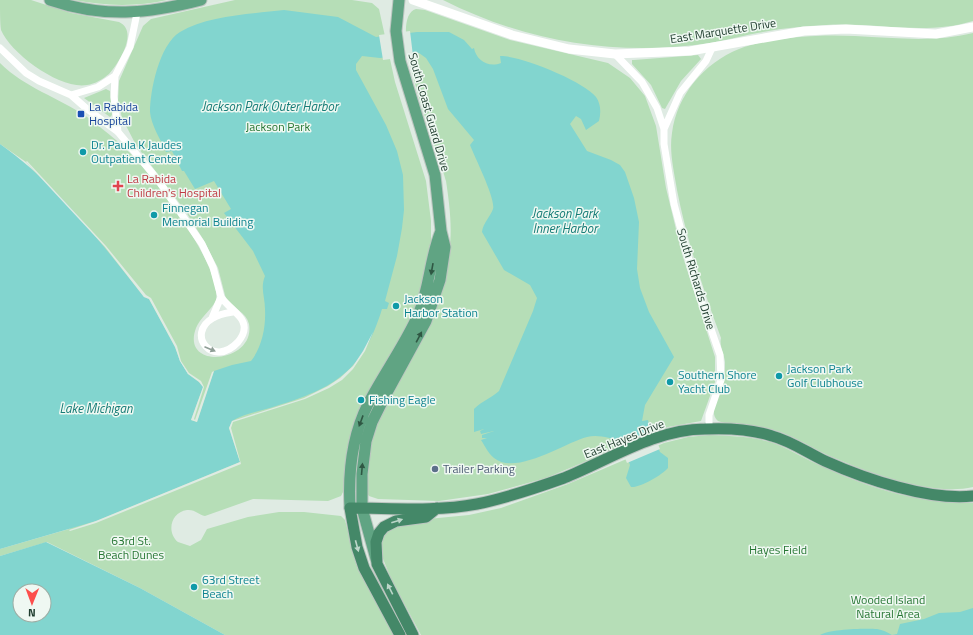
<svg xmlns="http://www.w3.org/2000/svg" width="973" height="635" font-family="'Titillium Web',sans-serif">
<rect width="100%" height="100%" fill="#dfebe3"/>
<path fill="#b6deb7" d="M0,0H31L71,13L119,22C139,31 119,63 109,74C103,79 95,84 87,85C61,90 11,54 1,30C0,23 0,9 0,0Z
M74,0H167C136,7 105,6 74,0Z
M235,0H352L372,3L379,9L395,82L426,181L431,221V252L420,301L347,459L344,490L341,496L328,501L253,499L205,516C199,515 195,509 187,510C171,512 166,532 178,542L190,546L201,540L207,529L248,517L279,512H304L341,516L345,520L351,543L395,635H225L140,588L47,542L0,556V549L69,529L191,420L188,374L144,297L26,162L0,144V63C25,88 58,97 87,117C101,128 116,139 129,152C154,177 222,265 216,301C210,311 200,318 196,328C180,371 256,363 249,324C246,312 233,308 226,299L218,268L203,239L186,212L136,145L122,118L118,101L119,81L143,26L151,19Z
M443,0H973V21C924,36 876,22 826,25C805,26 784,28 763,32C745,35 728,40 710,43C618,57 526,42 443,0Z
M416,9L425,10L439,15L510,40L608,63L630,78L645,96L656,126L666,188L682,254L715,357V382L701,421L668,427L546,478L488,494L439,501L378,499L369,496L366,492L368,455L375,429C391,388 408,347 425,306C433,288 444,269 449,250C453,231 449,200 446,181C441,156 383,19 416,9Z
M973,33V487C929,497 861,470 821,452C806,444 791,435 774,430C757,424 732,427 718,421C707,412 721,394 723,384C725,376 725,369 725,362C724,354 719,345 721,338C703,289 687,241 677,190C674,171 669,152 672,133C677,95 704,63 739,49C762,40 791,37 816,36C869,33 921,46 973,33Z
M698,55L701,59L681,81L665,109L662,108L651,85L632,64V60H634Z
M106,89L110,91L112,115L110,117L84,98Z
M709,435C729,436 750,436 770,442C786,447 801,457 817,464C865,487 919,504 973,503V635H421L391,579L380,551L385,529L428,519L469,515L501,508L568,484L664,443L688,437Z"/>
<path fill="#82d5cf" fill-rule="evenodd" d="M284,10L338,17L376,37L417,32H449L464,40L472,49L474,48C476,60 488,68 501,63L500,56C519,55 584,81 596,97C601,104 601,113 599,121L586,130L581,119L576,116L570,124L587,151L611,160L620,165L625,172L634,198L639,222L637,269L640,288L649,312L674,357L645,405L642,421L648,420L650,430L660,452L668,458V468C662,475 640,488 631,487L626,478L630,465L621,441C611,438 597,434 587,437C564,443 516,476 494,458C488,453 485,446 481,440L487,438H482V435L494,431L481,434L480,431L484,429L474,432V409C482,401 491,398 499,391L533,311L537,298L530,285L504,270L482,232C483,223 490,217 493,209C496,199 475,158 470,145L474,140L448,109L433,69L426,58L419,53L380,58L362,56L356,64V70L386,125L397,151L403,175L404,210L402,228L397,256L385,301L389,303L387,309H382C363,371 335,388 276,406C262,411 245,413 232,421L229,428L240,462L96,521L0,549V144C57,184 101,243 144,297L149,299L175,347L180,361L188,374L199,382L203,387L191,420L197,422L214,371L232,365L251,361C262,347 266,327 265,309C265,297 260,288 265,276L253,251L224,213L231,209L214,181L195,189L184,171H182L172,151L166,152C161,140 151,125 150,112C150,91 159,45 180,32C208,15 252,14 284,10Z
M46,542L140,588L225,635H0V556ZM20,591H44V615H20Z
M973,608V635H820C829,629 866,628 877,629C883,630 887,632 892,635L897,634L900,624L924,619L939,613L960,612Z"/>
<path fill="#dfebe3" d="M410,31L413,56L383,60L379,35Z
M27,161L106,246L146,295L151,298L177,346L181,361L189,373L201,381L204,387L194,419L195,420L212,372L214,371L197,422L191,420L203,387L199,382L188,374L180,361L175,347L149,299L144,297L105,247L26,162Z
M373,332L365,351L353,369L342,380L329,388L305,399L233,422L231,428L241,464L96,523L70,531L69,530L96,521L240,462L229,428L232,421L304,398L328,386L340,378L353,366L363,351Z
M652,430L660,449L627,463L619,444Z"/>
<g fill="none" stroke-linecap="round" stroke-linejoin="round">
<defs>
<path id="primary" d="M50,0C103,18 148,14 201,0
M350,508C348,472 352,436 368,404C384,373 405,345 419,313C430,285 430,257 441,231
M376,559L362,508V474L366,441L372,422L385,396L426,321L440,280L445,247L441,231L435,175L400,61L396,31L399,0"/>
<path id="trunk" d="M400,635L364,568L357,547L350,508C392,508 435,512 477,504C506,498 536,488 564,478C609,460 655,429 705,429C727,428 751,429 772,436C791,441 808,453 825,461C865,479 930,501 973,496
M413,635L377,564L376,542L379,533L384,527L396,521L426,517L437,508"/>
</defs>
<use href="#primary" stroke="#bcc5c0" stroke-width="13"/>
<use href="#trunk" stroke="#bcc5c0" stroke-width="13"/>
<path stroke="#fff" stroke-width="7" d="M0,48L26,73L39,81L71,95L87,109L118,132L158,180L202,244L213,267L221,297
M615,54L642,82L657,108L664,129V144L674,204L696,286L720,355L721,380L709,415V429
M71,95L98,87L115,76
M664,129L680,93L706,61L712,48
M118,132L114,97L115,76L130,47L137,13
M212,318L221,297C227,306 241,315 243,322C246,329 243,336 238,342C213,369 185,334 213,318C219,314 227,313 233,312"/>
<path stroke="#fff" stroke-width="9" d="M413,0L512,35L569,49L615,54L690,51L804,31L846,29L936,34L973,27"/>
<use href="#primary" stroke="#60a483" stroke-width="11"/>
<use href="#trunk" stroke="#448868" stroke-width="11"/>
</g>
<defs><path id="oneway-solid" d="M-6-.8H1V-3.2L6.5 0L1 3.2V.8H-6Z"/></defs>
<g fill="#2f5743">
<use href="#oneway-solid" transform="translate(432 269) rotate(100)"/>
<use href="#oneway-solid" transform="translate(419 337) rotate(-62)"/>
<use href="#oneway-solid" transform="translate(361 421) rotate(110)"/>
<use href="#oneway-solid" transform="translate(362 469) rotate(-85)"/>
</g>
<use fill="#8f9e96" href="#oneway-solid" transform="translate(210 349) rotate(23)"/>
<g fill="#bcd6c9">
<use href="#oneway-solid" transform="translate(397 521) rotate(-18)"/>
<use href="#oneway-solid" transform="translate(357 546) rotate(75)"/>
<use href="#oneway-solid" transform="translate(390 589) rotate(-117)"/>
</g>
<rect fill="#1a4fb4" stroke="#eff8f2" stroke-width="1.5" x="77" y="110" width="8" height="8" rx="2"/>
<g fill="#0f9aa8" stroke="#eff8f2" stroke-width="1.5">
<circle cx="83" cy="152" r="4"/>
<circle cx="154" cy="215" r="4"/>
<circle cx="396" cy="306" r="4"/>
<circle cx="779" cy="376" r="4"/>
<circle cx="670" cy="382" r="4"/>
<circle cx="361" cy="400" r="4"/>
<circle cx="194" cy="587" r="4"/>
</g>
<path fill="#e0444e" stroke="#eff8f2" stroke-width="1.5" d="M116 180h4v4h4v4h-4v4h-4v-4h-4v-4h4z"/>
<circle fill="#5c6f8a" stroke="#eff8f2" stroke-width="1.5" cx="435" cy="469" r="4"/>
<g text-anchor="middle" stroke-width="3" stroke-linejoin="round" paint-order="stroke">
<g font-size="12" fill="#1f3d2e" stroke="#eff8f2">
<text transform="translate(723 31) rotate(-9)" y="4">East Marquette Drive</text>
<text transform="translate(429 112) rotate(74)" y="4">South Coast Guard Drive</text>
<text transform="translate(696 279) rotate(73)" y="4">South Richards Drive</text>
<text transform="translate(624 439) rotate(-22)" y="4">East Hayes Drive</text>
</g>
<g font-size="12" fill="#164399" stroke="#eff8f2" text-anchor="start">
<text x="89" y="111">La Rabida<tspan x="89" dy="14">Hospital</tspan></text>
</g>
<g font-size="12" fill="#267633" stroke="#eff8f2">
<text x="278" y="131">Jackson Park</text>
<text x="131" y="545">63rd St.<tspan x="131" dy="14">Beach Dunes</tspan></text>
<text x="778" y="554">Hayes Field</text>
<text x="888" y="604">Wooded Island<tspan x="888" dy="14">Natural Area</tspan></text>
</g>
<g font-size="12" fill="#0d838f" stroke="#eff8f2" text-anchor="start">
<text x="91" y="149">Dr. Paula K Jaudes<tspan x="91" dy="14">Outpatient Center</tspan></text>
<text x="162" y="212">Finnegan<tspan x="162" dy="14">Memorial Building</tspan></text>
<text x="404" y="303">Jackson<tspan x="404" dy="14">Harbor Station</tspan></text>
<text x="787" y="373">Jackson Park<tspan x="787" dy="14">Golf Clubhouse</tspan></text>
<text x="678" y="379">Southern Shore<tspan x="678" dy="14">Yacht Club</tspan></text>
<text x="369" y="404">Fishing Eagle</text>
<text x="202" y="584">63rd Street<tspan x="202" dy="14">Beach</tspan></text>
</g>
<g font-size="12" fill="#be3a42" stroke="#eff8f2" text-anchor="start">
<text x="127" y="183">La Rabida<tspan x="127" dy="14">Children's Hospital</tspan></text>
</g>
<g font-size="12" fill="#4e5e75" stroke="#eff8f2" text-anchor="start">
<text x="443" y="473">Trailer Parking</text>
</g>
<g font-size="13" font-style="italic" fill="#157c76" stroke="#eff8f2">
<text x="270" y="111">Jackson Park Outer Harbor</text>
<text x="565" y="218">Jackson Park<tspan x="565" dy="15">Inner Harbor</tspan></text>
<text x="96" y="413">Lake Michigan</text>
</g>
</g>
<g transform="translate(32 603) rotate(181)"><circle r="19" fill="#eff8f2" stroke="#9cada4"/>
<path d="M0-3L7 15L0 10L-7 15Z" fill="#fc4f4c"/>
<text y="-6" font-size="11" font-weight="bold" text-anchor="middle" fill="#1f3d2e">N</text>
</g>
</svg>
